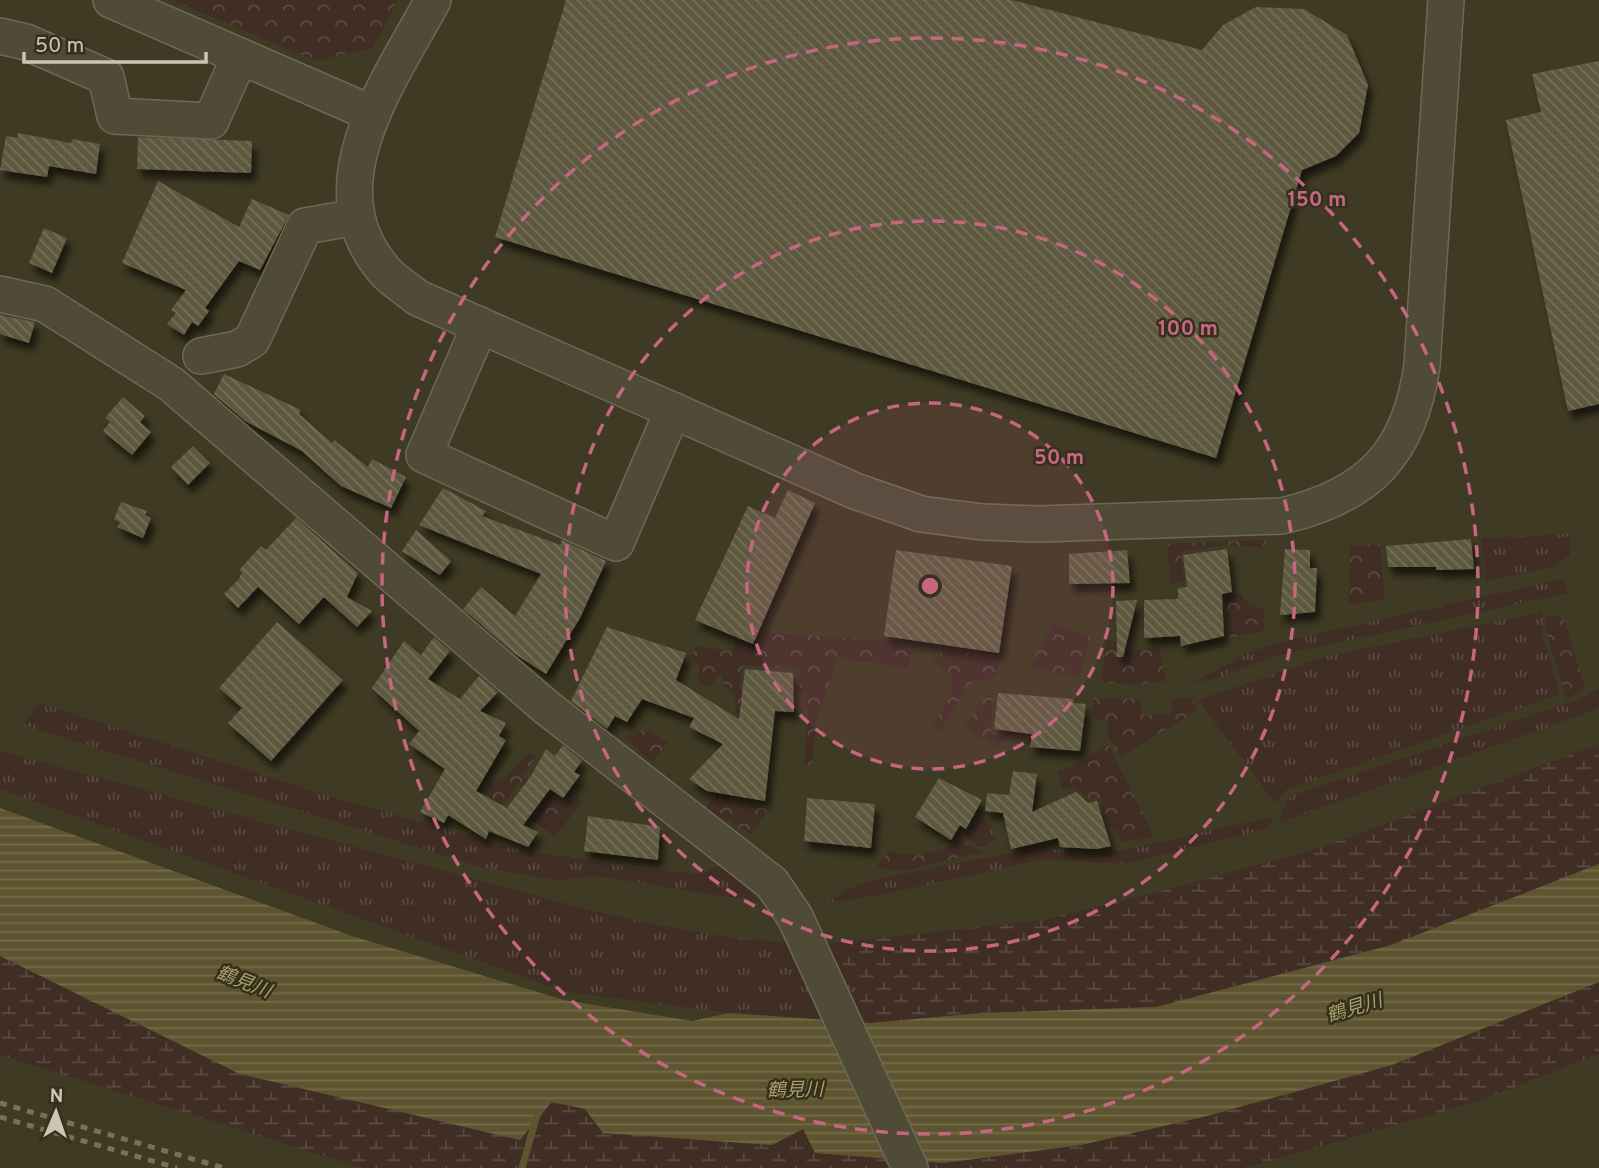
<svg xmlns="http://www.w3.org/2000/svg" width="1599" height="1168" font-family="Overpass,'Noto Sans JP',sans-serif">
<defs>
<pattern id="grass-tufts" width="24" height="20" patternUnits="userSpaceOnUse" patternTransform="scale(1.75)"><rect width="24" height="20" fill="#402e25"/><path d="M3 7l-1-3M5 7V3M7 7l1-3M15 17l-1-3M17 17v-4M19 17l1-3" fill="none" stroke="#5a4b42"/></pattern>
<pattern id="forest-crowns" width="20" height="18" patternUnits="userSpaceOnUse" patternTransform="scale(1.75)"><rect width="20" height="18" fill="#402e25"/><path d="M2 6a3 3 0 1 1 6 0M12 15a3 3 0 1 1 6 0" fill="none" stroke="#5a4b42"/></pattern>
<pattern id="wetland-marsh" width="20" height="14" patternUnits="userSpaceOnUse" patternTransform="scale(1.75)"><rect width="20" height="14" fill="#402e25"/><path d="M1 5h8M5 5V1M11 12h8M15 12V8" fill="none" stroke="#5a4b42"/></pattern>
<pattern id="water-rules" width="6" height="5" patternUnits="userSpaceOnUse" patternTransform="scale(1.75)"><rect width="6" height="5" fill="#5e5530"/><path d="M0 2.5h6" fill="none" stroke="#746c4c"/></pattern>
<pattern id="building-back-hatch" width="6" height="6" patternUnits="userSpaceOnUse" patternTransform="scale(1.75)"><rect width="6" height="6" fill="#5f593f"/><path d="M-1 5l2 2M0 0l6 6M5-1l2 2" fill="none" stroke="#756f58"/></pattern>
<filter id="shadow"><feDropShadow dx="4.5" dy="8" stdDeviation="3.5" flood-color="#0009"/></filter>
</defs>
<rect width="100%" height="100%" fill="#3f3a23"/>
<path fill="url(#grass-tufts)" d="M1570,534V555L1556,566L1485,581L1482,538Z
M1563,579L1568,593L1276,656L1215,679L1191,683L1244,655L1276,643Z
M1542,612V633L1560,694L1286,790L1275,803L1198,700L1324,657Z
M1599,689V707L1581,715L1278,823L1288,798L1294,795L1573,701Z
M39,703L325,795L516,849L647,870L702,874L722,864L760,902L597,876L556,880L481,867L23,725Z
M0,751C145,790 289,829 434,868C564,903 697,945 833,943L870,1023L729,1013L566,992L0,789Z
M983,815L996,839L980,848L964,836Z
M1275,816L1267,829L1125,864L1045,859L880,895L825,903L848,888L882,878L1041,847L1083,854L1120,851Z"/>
<path fill="url(#forest-crowns)" d="M172,0H398L373,48L316,61Z
M1266,540L1267,548L1226,545L1180,552L1184,582L1170,585L1167,544Z
M1380,544L1385,600L1349,604L1350,546Z
M1240,594L1249,604L1264,609V631L1227,638L1226,598Z
M1552,614L1564,619L1585,688L1566,699L1546,631L1545,618Z
M1054,623L1091,638L1079,678L1029,667Z
M739,631L892,641L912,652L908,668L838,658L816,722L812,765L804,764L809,708L804,706L805,694L798,692L800,668L743,665L740,689L751,692L736,751L735,695L725,686L721,674L709,687L698,682L699,665L692,657L695,646L732,651Z
M1106,640L1125,643L1129,652L1159,646L1166,681L1137,685L1101,682Z
M947,651L972,653L999,663L998,674L986,680H972L940,731L932,728L953,692L952,674L944,671L933,658Z
M992,692L991,732L1003,739L996,748L965,727L977,707Z
M1094,698L1141,699V715L1172,714L1173,699L1193,698L1197,711L1120,757L1107,734L1108,722L1093,717Z
M640,731L651,732L668,742L652,762L625,738Z
M1108,744L1154,837L1121,842L1117,831L1108,826L1098,797L1088,798L1075,787L1062,790L1058,771L1070,767Z
M529,754L536,756L522,776L566,806L573,795L583,802L555,836L531,821L544,801L520,783L501,806L484,794L489,784L504,778Z
M726,777L732,780L729,800L769,809L751,834L706,808Z
M959,839L982,852L903,871L876,868L889,850C912,859 938,854 959,839Z"/>
<path fill="url(#wetland-marsh)" d="M1599,744V864L1391,945L1156,1007L983,1013L870,1023L833,943L1042,920L1158,892L1323,847Z
M0,956L240,1074L804,1128L944,1163L1081,1145L1207,1116L1392,1065L1599,982V1054L1473,1103L1244,1168H363L0,1055Z"/>
<path fill="url(#water-rules)" d="M0,808L352,936L564,1000L692,1021L729,1013L870,1023L983,1013L1156,1007L1391,945L1599,864V982L1392,1065L1207,1116L1081,1145L944,1163L815,1153L803,1129L772,1145L603,1133L585,1109L552,1102L520,1140L240,1074L0,956Z"/>
<g fill="none" stroke-linecap="round" stroke-linejoin="round">
<path stroke="#5e5530" stroke-width="7" d="M522,1168L537,1115"/>
</g>
<path fill="url(#building-back-hatch)" filter="url(#shadow)" d="M566,0H1012L1202,50L1223,25L1256,7L1304,9L1347,35L1368,85L1359,133L1336,156L1302,170L1216,458L495,237Z
M1599,61V404L1568,411L1506,120L1541,112L1532,74Z
M18,133L71,143L72,139L100,144L96,174L49,166L47,177L0,170L6,136L17,138Z
M138,137L252,141L251,173L137,169Z
M158,181L239,227L252,199L289,215L260,270L239,261L205,308L209,311L198,326L192,322L184,335L167,324L176,313L171,310L186,290L122,263Z
M44,228L67,238L52,273L29,263Z
M0,315L35,322L29,343L0,334Z
M224,374L301,410L299,414L332,443L334,440L368,467L372,459L406,477L391,508L341,486L302,451L245,421L214,394Z
M123,397L145,416L140,422L151,432L132,455L103,431L110,422L105,418Z
M193,446L210,463L188,485L171,467Z
M443,488L486,511L482,516L560,545L562,540L606,561L580,618L546,674L515,654L463,609L481,587L515,616L541,574L419,525Z
M788,490L815,503L753,644L695,620L748,506L775,518Z
M121,502L147,511L145,515L151,518L143,538L117,527L120,522L114,519Z
M296,518L358,573L347,597L372,611L357,627L324,597L299,624L258,587L238,608L224,594L239,579L242,572L239,570L261,546L266,550Z
M416,530L451,561L440,575L402,551Z
M1471,539L1474,569L1436,570V567H1388L1386,546Z
M1227,549L1232,592L1222,594L1224,636L1181,646L1180,636L1144,638V600L1178,599V588L1187,587L1183,555Z
M1285,549L1310,550V568H1317L1315,612L1280,615Z
M896,550L1012,566L999,653L884,636Z
M1127,550L1130,583L1069,584V554Z
M1137,600L1123,657H1117L1116,601Z
M277,622L343,680L271,761L228,723L242,708L219,688Z
M607,627L686,653L676,680L739,719L745,669L793,673L794,712L775,711L765,801L707,791L689,779L723,744L689,727L694,718L642,699L627,722L615,716L607,729L571,701Z
M434,637L450,651L428,679L460,699L479,676L498,692L480,711L506,723L499,736L506,740L476,791L507,808L531,776L546,749L555,756L563,745L582,761L574,772L580,775L563,798L550,789L523,825L538,832L528,847L489,831L486,839L448,815L444,823L420,812L445,769L409,744L419,731L372,688L404,641L421,655Z
M998,693L1073,699L1074,703L1086,704L1080,751L1030,747L1032,734L994,729Z
M1013,771L1037,774L1032,812L1076,792L1088,803L1097,801L1111,846L1097,849L1060,847L1058,838L1011,849L1003,813L985,811L987,793L1009,795Z
M939,778L982,800L966,829L960,825L951,840L915,817Z
M807,798L875,804L871,848L804,841Z
M588,816L660,827L658,860L584,851Z"/>
<g fill="none" stroke-linecap="round" stroke-linejoin="round">
<defs>
<path id="minor" d="M111,0L373,114
M433,0C391,79 311,185 384,270C393,281 407,289 418,298L855,491L921,514L982,522L1039,524L1282,516C1369,496 1410,453 1422,365L1446,0
M0,36L26,42L106,77L115,116L211,121L240,56
M0,294L45,304L171,384L546,707L772,883L795,917L910,1168
M480,325L424,455L616,543L673,410
M201,356L237,349L252,340L305,226L357,217"/>
</defs>
<use href="#minor" stroke="#6d6955" stroke-width="38"/>
<use href="#minor" stroke="#4f4b37" stroke-width="35"/>
<path stroke="#767159" stroke-width="5" stroke-dasharray="7 7" stroke-linecap="butt" d="M0,1103L224,1168
M0,1117L177,1168"/>
</g>
<circle cx="930" cy="586" r="183" fill="#c66683" fill-opacity=".12"/>
<g fill="none" stroke="#c66683" stroke-width="3.5" stroke-dasharray="12 9">
<circle cx="930" cy="586" r="183"/>
<circle cx="930" cy="586" r="365"/>
<circle cx="930" cy="586" r="548"/>
</g>
<g text-anchor="middle" stroke-width="5" stroke-linejoin="round" paint-order="stroke">
<g font-size="19" font-style="italic" fill="#aa9e6b" stroke="#34301c">
<text transform="translate(244 981) rotate(21)" y="7">鶴見川</text>
<text transform="translate(1354 1007) rotate(-17)" y="7">鶴見川</text>
<text transform="translate(795 1089) rotate(-1)" y="7">鶴見川</text>
</g>
</g>
<circle cx="930" cy="586" r="10" fill="#c66683" stroke="#34301c" stroke-width="3.5"/>
<g font-size="21" text-anchor="middle" font-weight="bold" fill="#c66683" stroke="#34301c" stroke-width="5" stroke-linejoin="round" paint-order="stroke">
<text x="1317" y="206">150 m</text>
<text x="1188" y="335">100 m</text>
<text x="1059" y="464">50 m</text>
</g>
<g transform="translate(56 1112) rotate(2)" stroke="#34301c" stroke-width="5" paint-order="stroke">
<path d="M0-5L12 26L0 18L-12 26Z" fill="#cac6b3"/>
<text y="-10" font-size="19" font-weight="bold" text-anchor="middle" fill="#cac6b3">N</text>
</g>
<path d="M24 52v10h182v-10" fill="none" stroke="#cac6b3" stroke-width="3.5"/>
<text x="35" y="52" font-size="21" fill="#cac6b3" stroke="#34301c" stroke-width="5" paint-order="stroke">50 m</text>
</svg>
